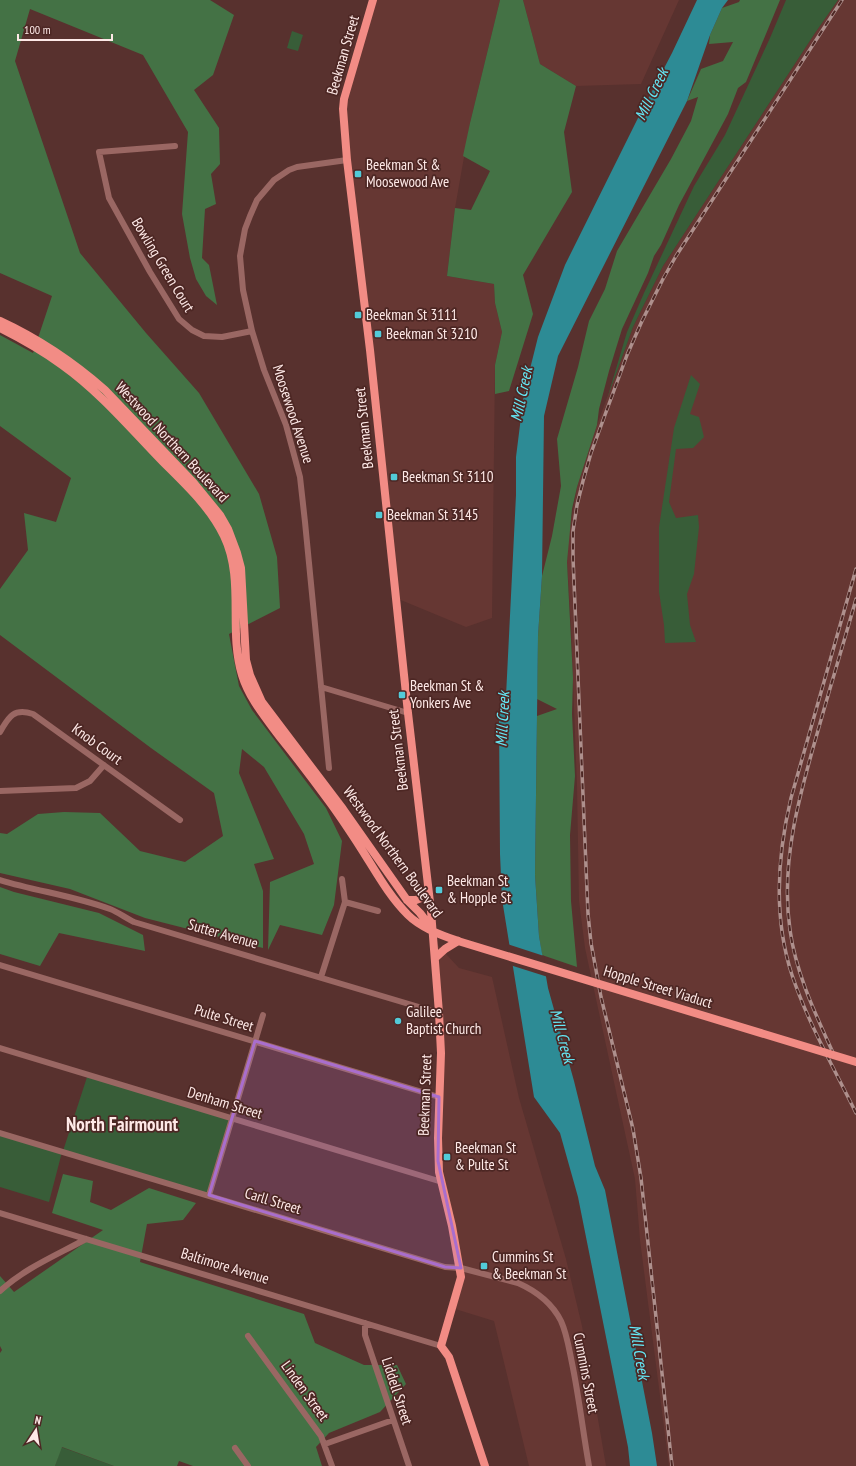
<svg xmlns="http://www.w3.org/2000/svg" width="856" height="1466" font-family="'PT Sans Narrow',sans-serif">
<rect width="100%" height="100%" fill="#58312e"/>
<path fill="#663733" d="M373,0H500L470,123L455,208L447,276L494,284L495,303L502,332L495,365L492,618L466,627L396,598L343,109Z
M523,0H679L641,84L576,86L540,64Z
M838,0H856V1466H669L640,1240L635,1179L585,948L579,901L577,786L571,627L567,562L568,538L577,487L597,425L633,327L663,266L815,33Z
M433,940L459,968L492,977L519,1098L566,1259L582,1326L606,1466H529L494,1321L452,1308L461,1277L442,1182L441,1053Z"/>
<path fill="#385d38" d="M786,0H838L815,33L663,266L633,327L607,399L627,332L644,293L694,186L725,135L770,38Z
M292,31L303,35L298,51L287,48Z
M691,375L700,384L690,414L699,417L704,437L693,448L676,449L669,502L676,518L698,515L699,527L694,574L687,594L690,625L696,642L665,643L664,625L659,592V527L674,428Z
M88,1074L232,1119L209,1195L62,1152L49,1202L0,1187V1133L63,1151Z
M61,1447L114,1466H55Z"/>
<path fill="#447245" d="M0,0H210L234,15L213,75L194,90L219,128L220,164L211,174L216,204L205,209L202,258L209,265L217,305L206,296L196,279L190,258L182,214L188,132L143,55L30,9L15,61L80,253L146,333L199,393L259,494L277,557L280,608L229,634L239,686L252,710L326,808L342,841L334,905L322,935L280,925L268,950L270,882L314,864L304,834L264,767L242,749L239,773L274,859L254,864L263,891V948L145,918L70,889L0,873V833L7,834L38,814L64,812L100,813L140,851L185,862L223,836L214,793L151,748L0,635V589L28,550L24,513L56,522L71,478L0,426V335L33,353L52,296L0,273Z
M500,0H523L540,64L576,86L564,132L572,192L523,275L533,314L509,391L495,394V365L502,332L495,303L494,284L447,276L455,208L471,210L490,171L463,156L470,123Z
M740,0H780L746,82L738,88L728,114L679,205L661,245L654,256L648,273L622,329L609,371L599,409L597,425L577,487L572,509L567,562L573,678L572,714L575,776L570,835L571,901L577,967L542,955L539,936L535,875L537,716L557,709L537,699L538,636L542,576L552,536L561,486L557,439L578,367L589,321L605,289L617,251L671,159L691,121L698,97L687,101L701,69L723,61L733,42L709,44L710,35L722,8L739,2Z
M0,887L14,892L99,913L143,935L145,951L59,933L40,966L0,954Z
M63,1174L93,1181L90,1202L111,1210L149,1188L196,1203L183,1220L147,1224L140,1262L304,1314L315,1343L364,1365H397L406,1384L380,1412L329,1433L316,1447L322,1466H193L179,1461L177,1466H114L62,1447L55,1466H0V1353L2,1350L0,1346V1276L14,1292L103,1230L52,1213Z"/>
<path fill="#2d8b95" d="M697,0H728L722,8L710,35L687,101L558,356L544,416L542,576L538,636L537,716L535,875L539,936L548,988L574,1081L595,1166L605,1190L652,1433L657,1466H630L628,1447L578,1197L560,1133L534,1097L502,899L500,854L499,715L506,696L516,495V457L524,393L538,337L565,265L637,120L672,53Z"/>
<path fill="#58312e" d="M507,944L544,956L548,977L510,965Z"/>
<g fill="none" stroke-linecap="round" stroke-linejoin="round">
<path stroke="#9a6763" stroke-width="6" d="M175,146L99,152L109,198L150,272L179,319L192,330L204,336L222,337L252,331
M321,687L408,713
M0,732C9,716 14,708 33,714L180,820
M329,768L305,522L300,477L286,425L264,370L252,331L243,290L240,256L245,229L250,216L257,200L274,180L289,170L297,167L347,160
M0,791L76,788L90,781L104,765
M0,880C36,891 74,896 110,909C118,912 126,918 134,922L439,1013
M345,902L378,911
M0,965L439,1097
M321,977L345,902L342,879
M0,1048L442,1182
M0,1133L445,1267L461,1268L518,1283C536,1291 552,1303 561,1321C567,1334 569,1349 572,1363C579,1397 583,1432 589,1466
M209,1195L263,1015
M0,1213L441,1346
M0,1291C25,1268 57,1255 86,1239
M365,1323V1335L409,1466
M248,1336L321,1436L332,1466
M325,1444L393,1420
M235,1448L248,1466"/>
<path stroke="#f28c85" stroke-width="8" d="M373,0L344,99L343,109L347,160L370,350L408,713L431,911L439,1013L441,1053L438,1138L439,1172L452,1226L461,1277L441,1346L449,1357L485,1466
M0,321C39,339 73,362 105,390L193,482L220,515L228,529L237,553L241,568L246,660L250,675L262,702L343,809L407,900L420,913L432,929
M0,328C22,339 43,351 62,365C100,392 131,429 163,462C186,485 210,507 224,536C245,580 228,629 242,675C249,698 265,717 279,736C296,757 312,778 328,800C340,816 351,833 362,850C376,872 389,896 408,915C421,928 441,935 458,941
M407,900H416L429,895
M435,958L445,949L458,941"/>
<defs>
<path id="rail" d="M856,569L791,798C777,857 773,917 792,975C808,1023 834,1068 856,1113
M834,1055C816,1015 796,974 790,930C780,861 800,793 819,727C831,684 844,642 856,599
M672,1466L641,1178L633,1129L601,997L591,943L588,914L573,558V531L577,505L583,481L591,453L627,355L642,321L663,279L676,256L842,0"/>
</defs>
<use href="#rail" stroke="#ae908d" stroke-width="3.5"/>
<use href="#rail" stroke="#4d2724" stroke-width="2" stroke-dasharray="6" stroke-linecap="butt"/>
<path stroke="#f28c85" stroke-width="8" d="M458,941L856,1062"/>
</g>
<path fill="#a96ecd" fill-opacity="0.2" stroke="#a96ecd" stroke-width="3" stroke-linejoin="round" d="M255,1041L439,1097L438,1161L461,1268L445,1267L209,1195Z"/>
<g fill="#52cbd8" stroke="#4d2724" stroke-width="1.5">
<rect x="354" y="170" width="8" height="8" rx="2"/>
<rect x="354" y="311" width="8" height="8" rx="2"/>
<rect x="374" y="330" width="8" height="8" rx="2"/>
<rect x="390" y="473" width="8" height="8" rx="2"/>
<rect x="375" y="511" width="8" height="8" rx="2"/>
<rect x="398" y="691" width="8" height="8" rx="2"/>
<rect x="435" y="886" width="8" height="8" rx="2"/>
<circle cx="398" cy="1021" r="4"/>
<rect x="443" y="1153" width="8" height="8" rx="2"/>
<rect x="480" y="1262" width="8" height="8" rx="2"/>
</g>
<g text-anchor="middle" stroke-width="3.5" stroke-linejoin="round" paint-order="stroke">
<g font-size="15" fill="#fee9e7" stroke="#4d2724">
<text transform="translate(343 55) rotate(-74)" y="5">Beekman Street</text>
<text transform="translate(163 265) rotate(59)" y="5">Bowling Green Court</text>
<text transform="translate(293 414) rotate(72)" y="5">Moosewood Avenue</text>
<text transform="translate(364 428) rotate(-96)" y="5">Beekman Street</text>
<text transform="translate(172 442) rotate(47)" y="5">Westwood Northern Boulevard</text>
<text transform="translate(97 744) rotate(36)" y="5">Knob Court</text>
<text transform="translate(398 750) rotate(-97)" y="5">Beekman Street</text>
<text transform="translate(393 852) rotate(54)" y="5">Westwood Northern Boulevard</text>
<text transform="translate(223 934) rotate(16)" y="5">Sutter Avenue</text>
<text transform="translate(658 987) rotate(17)" y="5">Hopple Street Viaduct</text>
<text transform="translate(224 1018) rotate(17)" y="5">Pulte Street</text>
<text transform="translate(425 1095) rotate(-88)" y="5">Beekman Street</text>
<text transform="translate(225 1103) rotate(17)" y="5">Denham Street</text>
<text transform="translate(273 1201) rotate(17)" y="5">Carll Street</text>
<text transform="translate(225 1266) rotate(17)" y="5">Baltimore Avenue</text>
<text transform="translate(586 1373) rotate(79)" y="5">Cummins Street</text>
<text transform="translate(305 1391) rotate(54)" y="5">Linden Street</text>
<text transform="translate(397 1391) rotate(72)" y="5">Liddell Street</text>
</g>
<g font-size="15" fill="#fee9e7" stroke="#4d2724" text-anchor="start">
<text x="366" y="170">Beekman St &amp;<tspan x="366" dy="17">Moosewood Ave</tspan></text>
<text x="366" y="320">Beekman St 3111</text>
<text x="386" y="339">Beekman St 3210</text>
<text x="402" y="482">Beekman St 3110</text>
<text x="387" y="520">Beekman St 3145</text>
<text x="410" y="691">Beekman St &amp;<tspan x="410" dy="17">Yonkers Ave</tspan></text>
<text x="447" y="886">Beekman St<tspan x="447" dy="17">&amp; Hopple St</tspan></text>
<text x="406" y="1017">Galilee<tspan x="406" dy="17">Baptist Church</tspan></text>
<text x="455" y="1153">Beekman St<tspan x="455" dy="17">&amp; Pulte St</tspan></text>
<text x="492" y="1262">Cummins St<tspan x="492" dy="17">&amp; Beekman St</tspan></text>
</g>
<g font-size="16" font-style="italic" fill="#65e9f7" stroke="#4d2724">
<text transform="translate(651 94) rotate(-64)" y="6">Mill Creek</text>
<text transform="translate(521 394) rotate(-78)" y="6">Mill Creek</text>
<text transform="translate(502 719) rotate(-87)" y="6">Mill Creek</text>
<text transform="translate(563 1036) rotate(75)" y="6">Mill Creek</text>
<text transform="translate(640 1352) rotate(80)" y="6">Mill Creek</text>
</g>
<g font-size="19" font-weight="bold" fill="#fee9e7" stroke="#4d2724">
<text x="122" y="1131">North Fairmount</text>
</g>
</g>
<g transform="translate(36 1430) rotate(12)" stroke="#4d2724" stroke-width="3" paint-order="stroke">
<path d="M0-3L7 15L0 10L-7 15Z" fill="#fee9e7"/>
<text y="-6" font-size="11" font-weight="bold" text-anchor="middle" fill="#fee9e7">N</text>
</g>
<path d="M18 34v6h94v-6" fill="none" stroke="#fee9e7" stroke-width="2"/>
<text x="24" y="34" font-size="12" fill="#fee9e7" stroke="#4d2724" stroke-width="3" paint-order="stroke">100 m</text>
</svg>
